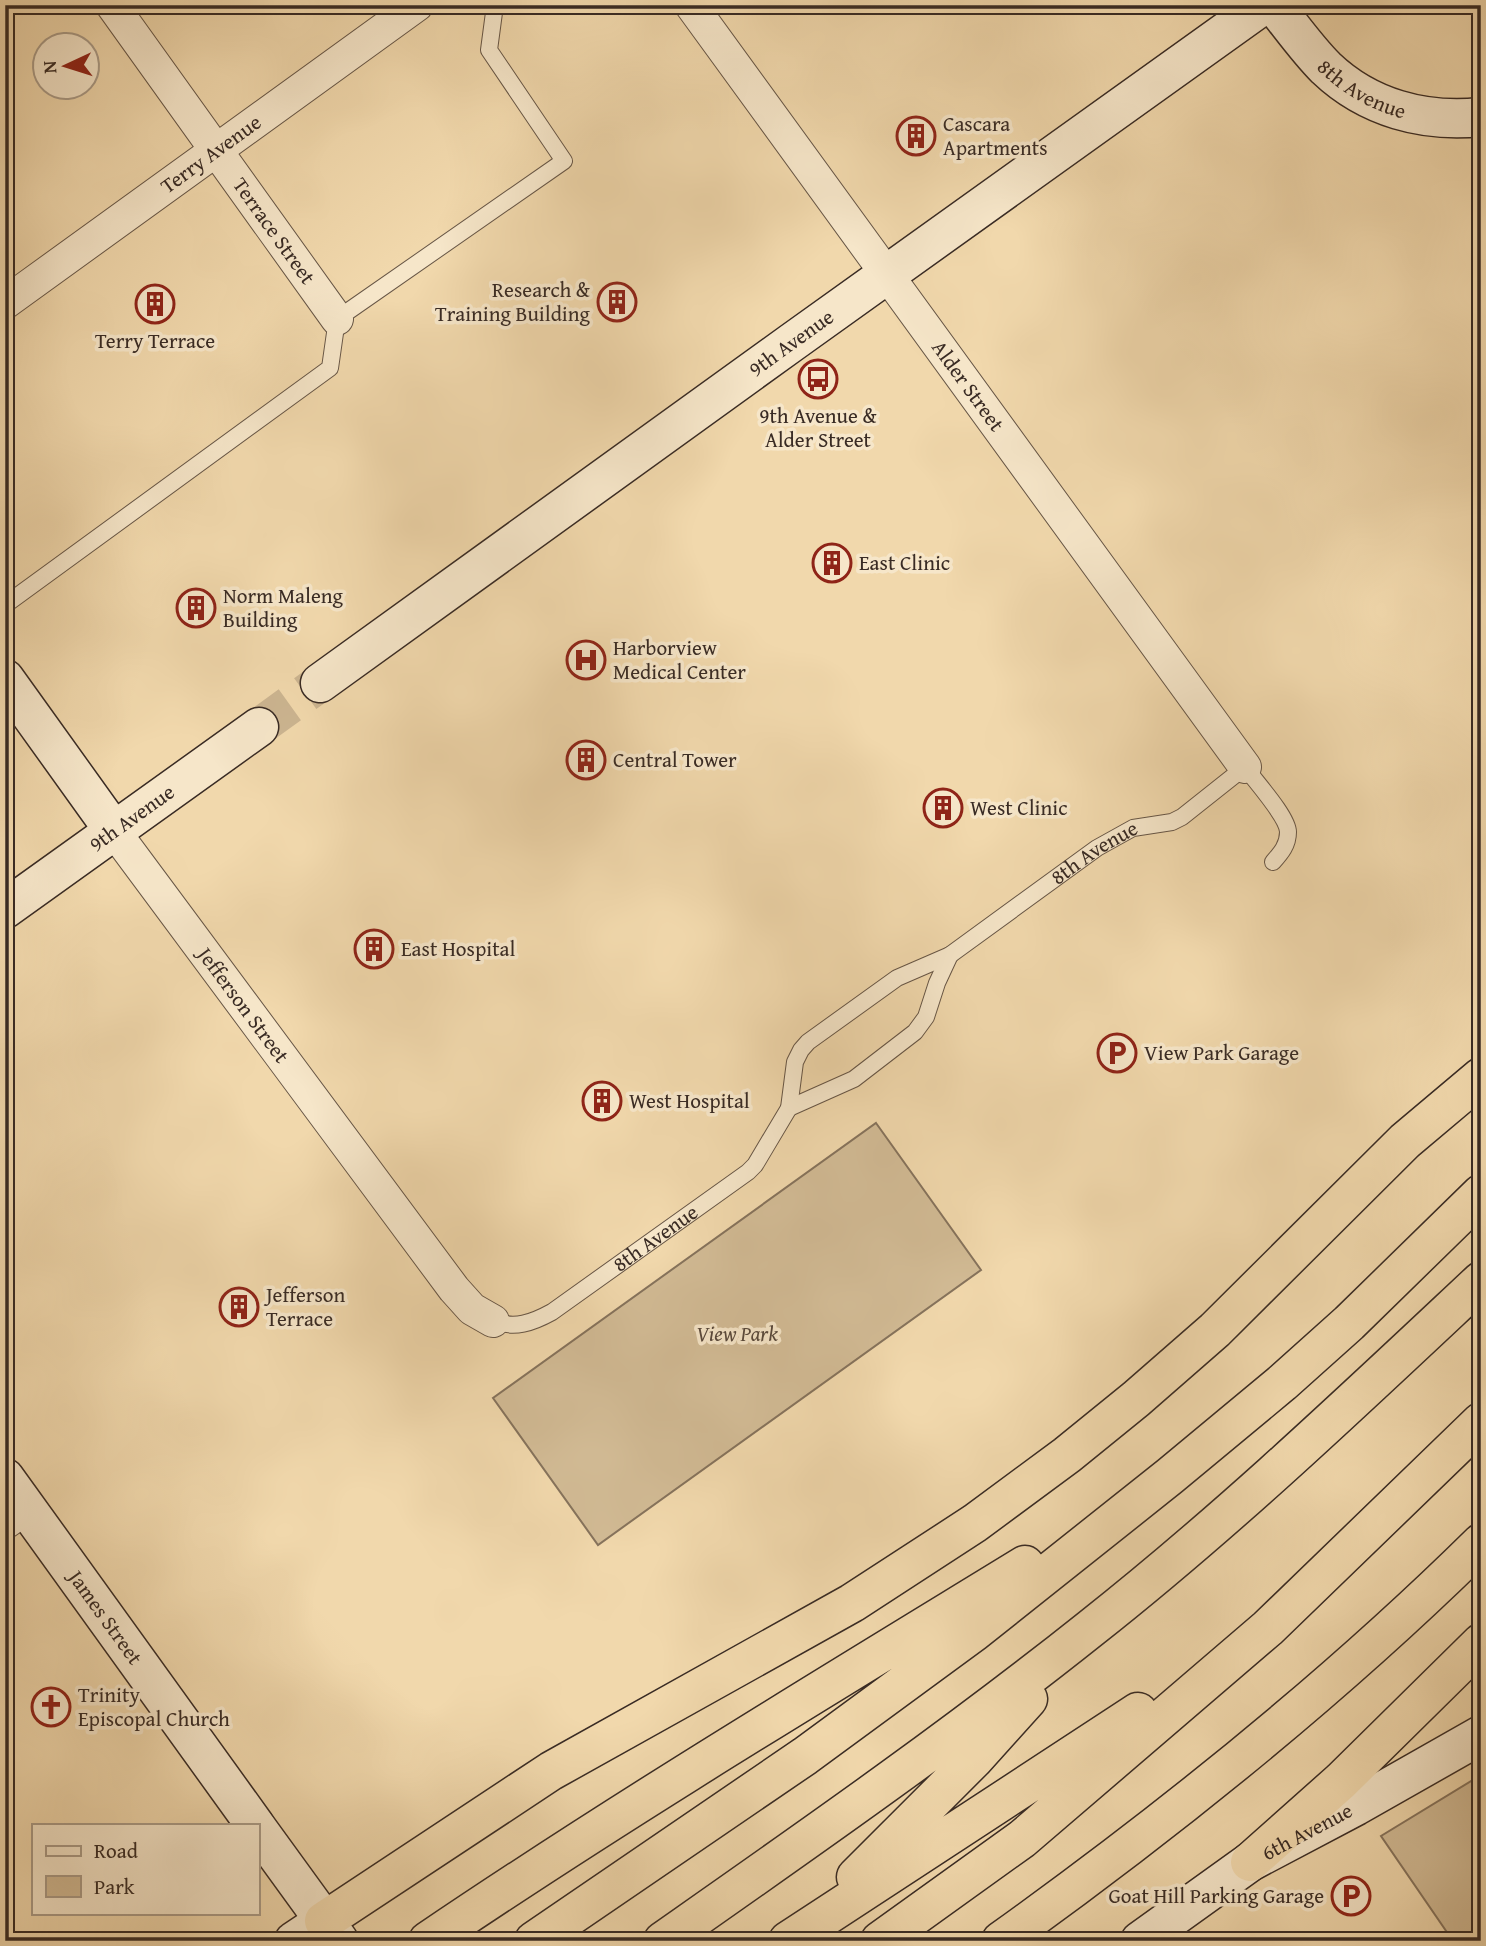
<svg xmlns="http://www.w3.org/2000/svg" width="1486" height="1946" font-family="'Gentium Book Plus',serif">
<rect width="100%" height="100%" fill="#f1d8ac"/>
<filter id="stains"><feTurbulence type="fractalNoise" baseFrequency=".00286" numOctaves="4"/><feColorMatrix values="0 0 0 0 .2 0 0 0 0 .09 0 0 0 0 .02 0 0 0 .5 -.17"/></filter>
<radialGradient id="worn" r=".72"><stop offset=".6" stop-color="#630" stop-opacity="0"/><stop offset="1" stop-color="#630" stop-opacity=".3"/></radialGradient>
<path fill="#d2bb95" stroke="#86735c" stroke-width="2" d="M876,1123L981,1270L598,1545L493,1398Z
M1481,1775V1941H1453L1381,1836Z"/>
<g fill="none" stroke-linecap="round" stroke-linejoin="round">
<path stroke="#ccb591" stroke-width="38" stroke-dasharray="38 19" stroke-linecap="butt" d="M259,727L320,683"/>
<defs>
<g id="lane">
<path d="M5,605L330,368L337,319L564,161L489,50L495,5"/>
<path d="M789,1108L854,1079L915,1032L926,1017L937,983L950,955"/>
<path id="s1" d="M493,1321C515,1329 532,1323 552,1312L748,1172L755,1165L789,1108L795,1062L801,1050L808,1042L897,978L950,955L1097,848L1133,828L1172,822L1182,817L1245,767C1255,781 1288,817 1288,832C1288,845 1281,853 1273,862"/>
</g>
<g id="street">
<path id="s2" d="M112,5L337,319"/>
<path id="s3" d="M691,5L1245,767"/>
<path id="s4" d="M5,303L417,5"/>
<path id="s5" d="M114,831L454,1289L472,1309L493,1321"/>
<path d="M5,1523L27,1508"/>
</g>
<g id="secondary">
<path id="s6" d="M1274,5C1291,26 1307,49 1326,68C1368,108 1424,123 1481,117"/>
<path d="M5,679L114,831"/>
<path id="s7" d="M320,683L791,343L1263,5"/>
<path id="s8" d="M5,909L259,727"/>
<path id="s9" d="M5,1478L255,1825"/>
<path d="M257,1828L339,1941"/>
<path d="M294,1941L324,1921"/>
<path id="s10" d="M1140,1941L1250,1862L1356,1806L1481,1735"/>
</g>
<path id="highway" d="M1250,1862L1341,1781L1481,1643
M856,1877L974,1759L1028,1699
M324,1921L551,1771L852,1603L975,1523L1067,1455L1136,1399L1215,1330L1405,1141L1481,1077
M428,1941C623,1809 824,1688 1025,1565
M534,1941L805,1756L974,1632L1170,1476L1282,1383L1349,1323L1481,1194
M663,1941C807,1840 952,1739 1090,1629C1227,1521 1354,1400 1481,1281
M788,1941L1138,1712
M880,1941L1022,1839L1268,1628L1481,1422
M1001,1941C1171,1819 1332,1690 1481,1543"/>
</defs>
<use href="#lane" stroke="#675646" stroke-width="18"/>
<use href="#street" stroke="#675646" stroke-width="34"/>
<use href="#secondary" stroke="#392b24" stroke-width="41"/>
<use href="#highway" stroke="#392b24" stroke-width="41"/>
<use href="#lane" stroke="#f6e6c9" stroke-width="16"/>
<use href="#street" stroke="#f6e6c9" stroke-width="32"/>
<use href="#secondary" stroke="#f6e6c9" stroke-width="38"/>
<use href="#highway" stroke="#f1d8ac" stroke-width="38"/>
</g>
<defs>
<symbol id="building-ring" viewBox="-11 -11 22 22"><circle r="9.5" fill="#f6e6c9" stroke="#8f2418" stroke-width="1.5"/><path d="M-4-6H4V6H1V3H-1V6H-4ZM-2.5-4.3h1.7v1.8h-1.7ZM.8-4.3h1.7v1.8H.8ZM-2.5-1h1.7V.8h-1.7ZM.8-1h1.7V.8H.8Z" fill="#8f2418"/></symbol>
<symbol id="bus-ring" viewBox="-11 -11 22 22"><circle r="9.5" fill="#f6e6c9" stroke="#8f2418" stroke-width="1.5"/><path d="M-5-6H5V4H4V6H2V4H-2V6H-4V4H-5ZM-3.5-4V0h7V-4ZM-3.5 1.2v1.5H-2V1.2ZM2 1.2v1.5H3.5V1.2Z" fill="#8f2418"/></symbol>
<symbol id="hospital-ring" viewBox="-11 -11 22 22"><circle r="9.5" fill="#f6e6c9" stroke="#8f2418" stroke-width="1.5"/><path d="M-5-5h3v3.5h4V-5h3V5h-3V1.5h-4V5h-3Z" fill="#8f2418"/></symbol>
<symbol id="parking-ring" viewBox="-11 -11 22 22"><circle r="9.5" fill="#f6e6c9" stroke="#8f2418" stroke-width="1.5"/><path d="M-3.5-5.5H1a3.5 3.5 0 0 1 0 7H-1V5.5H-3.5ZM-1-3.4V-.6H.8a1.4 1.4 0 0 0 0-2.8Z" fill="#8f2418"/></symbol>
<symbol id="church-ring" viewBox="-11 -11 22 22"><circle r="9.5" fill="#f6e6c9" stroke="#8f2418" stroke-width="1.5"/><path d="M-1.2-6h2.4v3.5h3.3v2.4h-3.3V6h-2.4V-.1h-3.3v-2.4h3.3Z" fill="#8f2418"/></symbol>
</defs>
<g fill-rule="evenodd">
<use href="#building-ring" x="894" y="114" width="44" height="44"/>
<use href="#building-ring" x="595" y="280" width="44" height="44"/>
<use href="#building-ring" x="133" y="282" width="44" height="44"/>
<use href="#bus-ring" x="796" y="357" width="44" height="44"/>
<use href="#building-ring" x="810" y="541" width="44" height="44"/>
<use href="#building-ring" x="174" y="586" width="44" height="44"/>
<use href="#hospital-ring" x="564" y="638" width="44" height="44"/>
<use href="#building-ring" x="564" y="738" width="44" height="44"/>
<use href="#building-ring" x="921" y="786" width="44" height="44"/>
<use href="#building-ring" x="352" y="927" width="44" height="44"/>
<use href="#parking-ring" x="1095" y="1031" width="44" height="44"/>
<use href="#building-ring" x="580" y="1079" width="44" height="44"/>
<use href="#building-ring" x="217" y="1285" width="44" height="44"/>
<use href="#church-ring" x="29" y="1685" width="44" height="44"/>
<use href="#parking-ring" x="1329" y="1874" width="44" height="44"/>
</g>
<g text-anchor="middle" stroke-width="7" stroke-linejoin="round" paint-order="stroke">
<g font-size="21" fill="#392b24" stroke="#f6e6c9">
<text dy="7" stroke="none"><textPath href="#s6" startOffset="124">8th Avenue</textPath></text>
<text dy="7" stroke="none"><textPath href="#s4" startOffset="254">Terry Avenue</textPath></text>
<text dy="7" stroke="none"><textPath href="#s2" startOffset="278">Terrace Street</textPath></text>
<text dy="7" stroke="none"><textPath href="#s7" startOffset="581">9th Avenue</textPath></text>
<text dy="7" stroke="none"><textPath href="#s3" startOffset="471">Alder Street</textPath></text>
<text dy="7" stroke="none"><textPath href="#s8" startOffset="156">9th Avenue</textPath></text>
<text dy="7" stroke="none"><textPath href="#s1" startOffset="794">8th Avenue</textPath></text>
<text dy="7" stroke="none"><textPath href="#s5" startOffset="217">Jefferson Street</textPath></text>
<text dy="7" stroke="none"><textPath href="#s1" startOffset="189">8th Avenue</textPath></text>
<text dy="7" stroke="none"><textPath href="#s9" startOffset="172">James Street</textPath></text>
<text dy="7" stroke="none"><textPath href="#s10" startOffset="200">6th Avenue</textPath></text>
</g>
<g font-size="21" fill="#392b24" stroke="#f6e6c9" text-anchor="start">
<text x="943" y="131">Cascara<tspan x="943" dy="24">Apartments</tspan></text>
<text x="590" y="297" text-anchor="end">Research &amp;<tspan x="590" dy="24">Training Building</tspan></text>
<text x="155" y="348" text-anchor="middle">Terry Terrace</text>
<text x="818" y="423" text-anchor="middle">9th Avenue &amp;<tspan x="818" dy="24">Alder Street</tspan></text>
<text x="859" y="570">East Clinic</text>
<text x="223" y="603">Norm Maleng<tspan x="223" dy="24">Building</tspan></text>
<text x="613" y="655">Harborview<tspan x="613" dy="24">Medical Center</tspan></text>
<text x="613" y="767">Central Tower</text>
<text x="970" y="815">West Clinic</text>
<text x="401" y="956">East Hospital</text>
<text x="1144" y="1060">View Park Garage</text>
<text x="629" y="1108">West Hospital</text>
<text x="266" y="1302">Jefferson<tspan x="266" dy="24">Terrace</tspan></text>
<text x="78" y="1702">Trinity<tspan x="78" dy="24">Episcopal Church</tspan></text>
<text x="1324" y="1903" text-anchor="end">Goat Hill Parking Garage</text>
</g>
<g font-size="21" font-style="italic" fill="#58483b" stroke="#f6e6c9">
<text x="737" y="1341">View Park</text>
</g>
</g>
<rect width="1486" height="1946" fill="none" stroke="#f1d8ac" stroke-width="28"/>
<rect x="7" y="7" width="1472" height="1932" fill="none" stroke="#392b24" stroke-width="3.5"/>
<rect x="14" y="14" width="1458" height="1918" fill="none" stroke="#392b24" stroke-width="2"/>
<rect x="32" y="1824" width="228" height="91" fill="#f6e6c9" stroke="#aa9b87" stroke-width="2"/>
<rect x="46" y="1846" width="35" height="10" fill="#f6e6c9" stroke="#aa9b87" stroke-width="2"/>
<text x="94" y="1858" font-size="21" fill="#392b24">Road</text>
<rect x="46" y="1876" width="35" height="21" fill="#d2bb95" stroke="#aa9b87" stroke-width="2"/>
<text x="94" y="1894" font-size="21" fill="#392b24">Park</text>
<g transform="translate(66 66) rotate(266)"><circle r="33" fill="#f6e6c9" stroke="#aa9b87" stroke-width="2"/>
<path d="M0-5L12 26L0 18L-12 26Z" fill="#8f2418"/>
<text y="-10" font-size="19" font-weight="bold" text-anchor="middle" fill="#392b24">N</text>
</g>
<rect width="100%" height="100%" filter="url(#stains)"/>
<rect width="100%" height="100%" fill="url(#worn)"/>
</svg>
